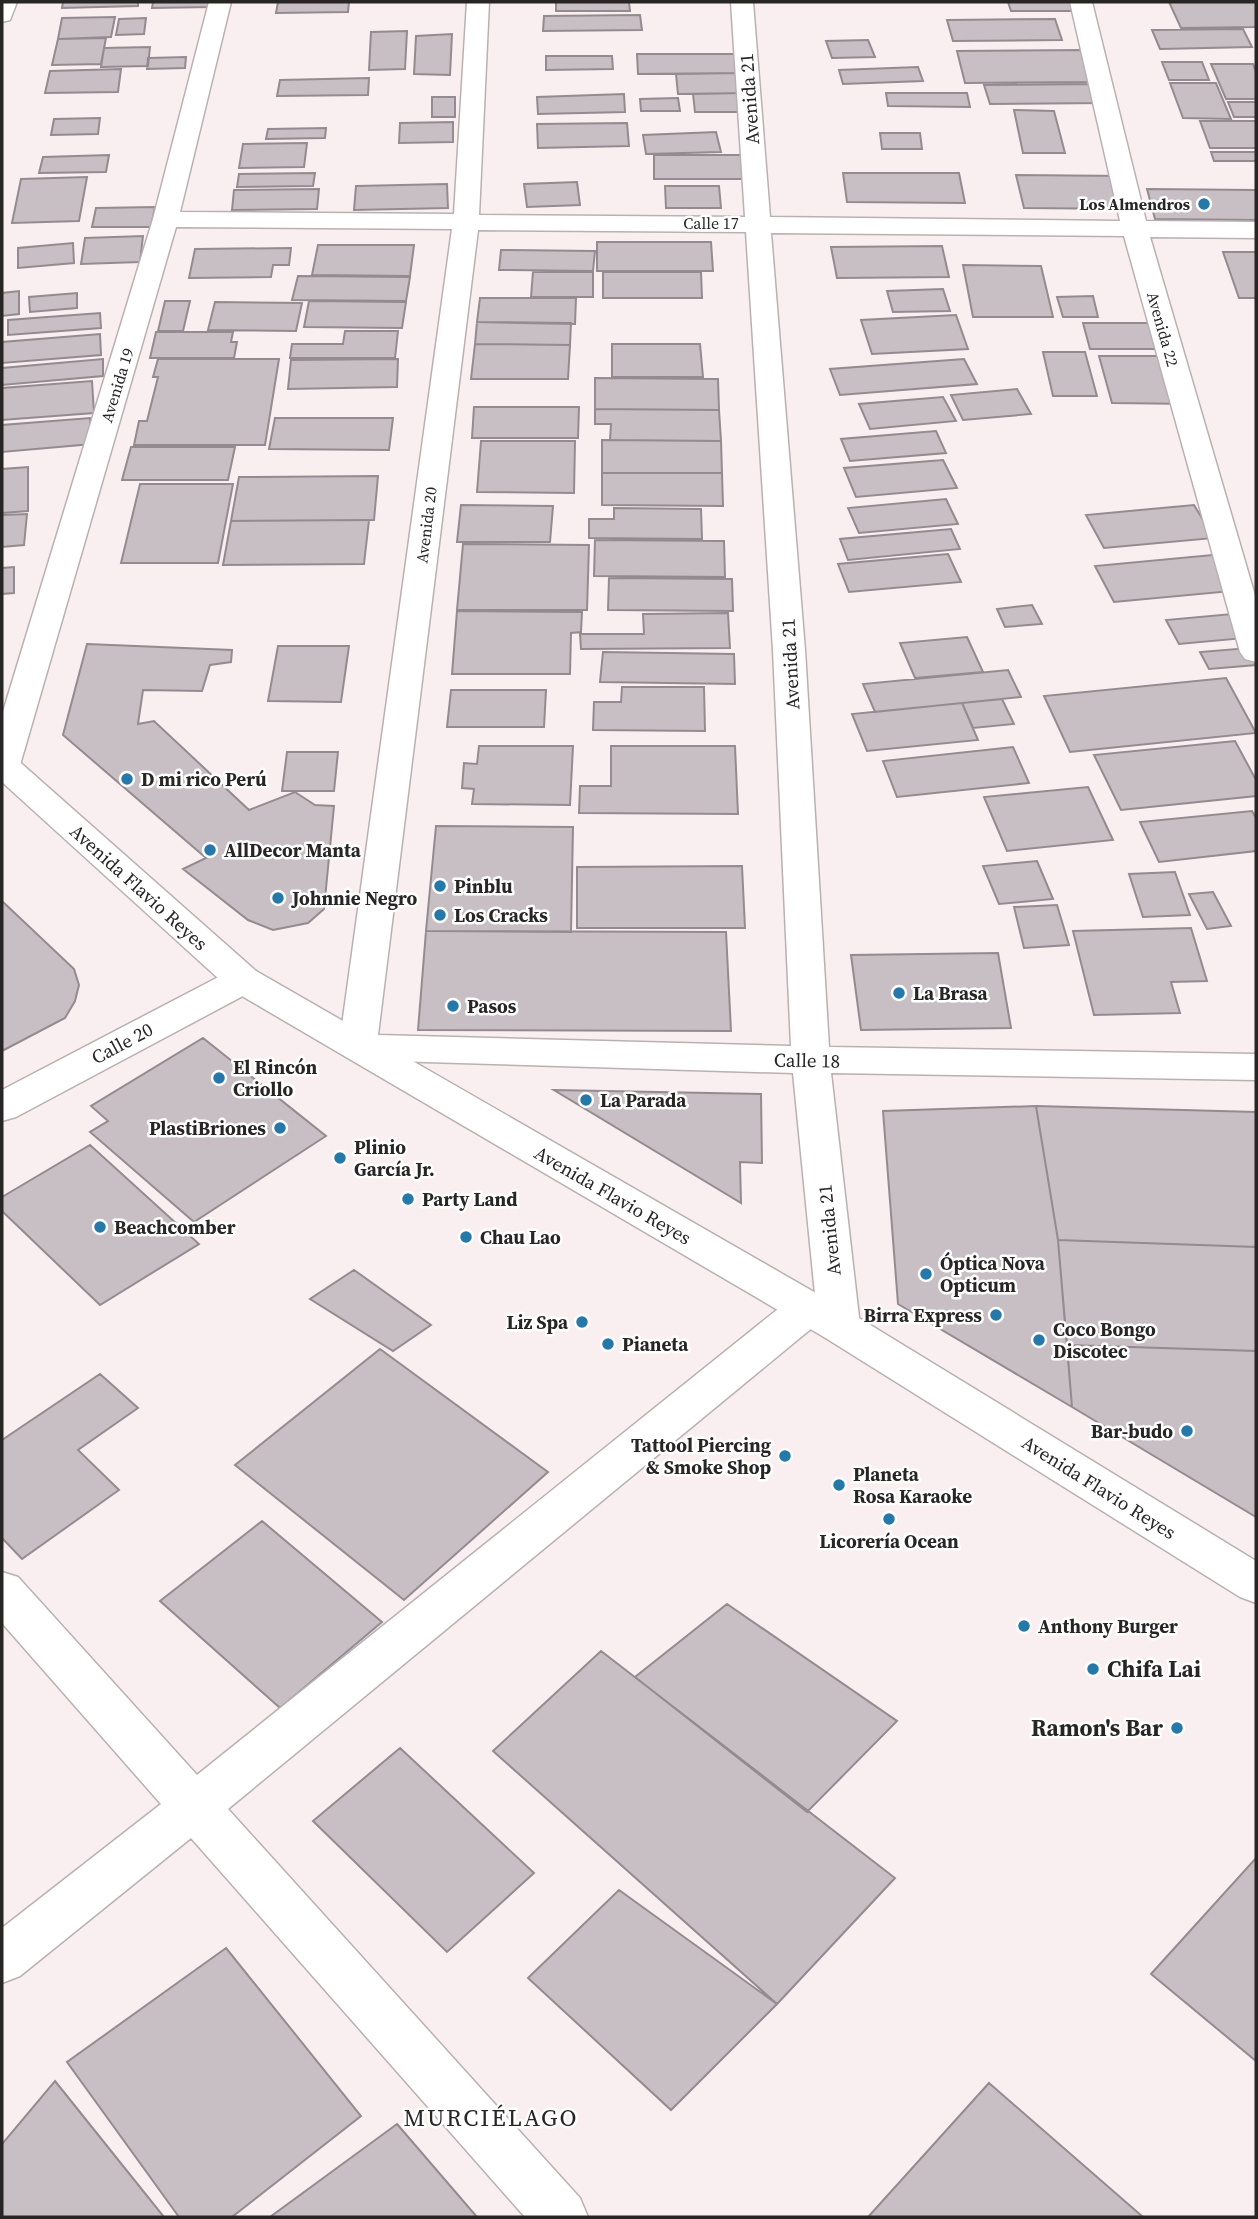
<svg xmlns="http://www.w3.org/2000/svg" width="1258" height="2219" font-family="'Source Serif 4',serif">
<rect width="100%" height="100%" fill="#faeff0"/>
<path fill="#c8bfc4" stroke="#938b90" stroke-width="2" d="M63,2H138V6L62,8Z
M153,2H211V7L152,8Z
M278,2H349L348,12L276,13Z
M556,2H629L630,11H556Z
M1008,2H1081L1084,11H1011Z
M1169,2H1256V27L1181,28Z
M640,15L642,30L543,31L544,16Z
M115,17L111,37L58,39L62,18Z
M146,18L144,34L116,35L119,19Z
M1055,19L1062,40L953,41L947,20Z
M1243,29L1252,47L1160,49L1152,30Z
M407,31L405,69L369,70L371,32Z
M452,34L450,75L414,74L416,36Z
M106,38L101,64L52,65L58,39Z
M868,40L875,57L832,58L826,41Z
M150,47L148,66L101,67L104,48Z
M1088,50L1099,82L965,83L957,51Z
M637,54H740L742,73L638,74Z
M546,56H612L613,69L546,70Z
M186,57L185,68L147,69L148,58Z
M1162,62H1202L1209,80H1169Z
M1211,64H1253L1256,72V99H1226Z
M918,67L923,81L843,84L839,70Z
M121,69L118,92L45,93L50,71Z
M742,73L745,93L678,94L676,74Z
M369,78L368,95L277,96L280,80Z
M1170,83H1216L1231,119L1183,118Z
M1099,84L1106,103L990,104L984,85Z
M745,93L747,112H695L693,94Z
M886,93H967L970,107L888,106Z
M624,94L625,112L538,114L537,97Z
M432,97H455V117H432Z
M678,98L680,111H641L640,99Z
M1228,102H1256V117H1234Z
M1014,110L1054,111L1065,153H1023Z
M100,118L98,134L51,135L54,119Z
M1200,121H1256V148H1210Z
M453,122V142L399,143L400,123Z
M627,123L629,146L538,148L537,124Z
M326,128L325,138L266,139L268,129Z
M716,132L721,152L646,154L643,135Z
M880,133H920L922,149H882Z
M307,143L304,167L239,168L243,144Z
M1211,152H1256V161H1214Z
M109,155L106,172L39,173L43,157Z
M654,155H747L748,179H654Z
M315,173L313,186L237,187L239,174Z
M843,173H959L965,203L847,202Z
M1016,175L1125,176L1135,209L1024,208Z
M87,177L79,221L12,223L21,179Z
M577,182L580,205L527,207L524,184Z
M447,184L448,208L354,210L356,186Z
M665,186H719L721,208H666Z
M319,189L317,209L232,210L234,190Z
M1147,189L1256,190V220L1155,219Z
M155,207L151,227H92L96,208Z
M143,236L140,262L81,264L85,238Z
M597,242H711L713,271H597Z
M73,243L74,263L18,268V248Z
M318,245H414L410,276L312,275Z
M942,246L949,277L837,278L831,247Z
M291,248L289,265H273L271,277L189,278L195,249Z
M501,250L595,251L593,271L499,270Z
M1223,252H1256V298H1239Z
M963,265L1041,266L1053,317H973Z
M533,272H593V297H531Z
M603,272H701L702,298H603Z
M298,276L410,277L406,301L292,300Z
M943,289L950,311L893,312L887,291Z
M19,291V314L2,316V293Z
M77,293V308L30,312L29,297Z
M1093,296L1098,317H1063L1057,297Z
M480,298H576L575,324L477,322Z
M165,301H190L183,331H158Z
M309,301L406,302L402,328L304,327Z
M215,302L302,303L296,331L208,330Z
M100,313L101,328L8,335V320Z
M956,315L968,349L872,354L861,320Z
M477,322L571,323L570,345L475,344Z
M1083,323H1170L1178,349H1090Z
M345,331H398L395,358H290L292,344H343Z
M156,332H233L231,342H237L234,358H150Z
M100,334L101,355L2,363V342Z
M475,344L570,345L568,379H471Z
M612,344H700L703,377H612Z
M1043,352H1085L1097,396H1053Z
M1099,356H1179L1194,404L1112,403Z
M103,359V376L2,385V368Z
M158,359H279L265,445H134L139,421H147L158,377H153Z
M398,359L397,387L288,389L291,360Z
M964,359L977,384L840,395L830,369Z
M595,378L718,379L719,410L595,409Z
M92,381L94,413L2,420V388Z
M1017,389L1031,414L963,420L951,395Z
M943,397L956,421L870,429L859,404Z
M474,407H579L578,438H472Z
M595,409L719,410L721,441L610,440L611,424H595Z
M90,418L92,444L2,452V425Z
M275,418H393L389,450L269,449Z
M936,431L946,453L850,461L841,439Z
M602,440L721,441L722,473H602Z
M481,441H575L574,493L477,492Z
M131,447H235L228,480H122Z
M943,460L957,488L856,497L844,468Z
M28,467V511L2,513V469Z
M602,473H722L723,506L602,505Z
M378,476L374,520L231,521L239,477Z
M140,484H233L218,563H121Z
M946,499L958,524L859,533L848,508Z
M461,505L553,506L550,542H457Z
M1194,505L1214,538L1104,548L1086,515Z
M614,508L701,509L702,539L589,538V519H614Z
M27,514L24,545L2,547V515Z
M369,520L364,564L223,565L231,521Z
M951,529L960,549L848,560L840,539Z
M595,540L724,541L725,577L594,576Z
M463,544L589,545L587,610H457Z
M948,554L961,582L849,592L838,564Z
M1223,554L1243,590L1114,602L1095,566Z
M14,567V593L2,594V568Z
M609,578L732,579L733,611L608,610Z
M1032,605L1042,624L1005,627L997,609Z
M457,611L582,612L581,632L571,633L570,674H452Z
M728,613L730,648L581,649L580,634H644L643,614Z
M1232,614L1245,638L1179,644L1166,620Z
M967,637L983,672L915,678L900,643Z
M87,644L232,650L231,662L210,665L202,691L143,690L138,724L154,721L249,810L295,792L315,805L334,806L324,909L308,923L273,930L248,920L183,869L206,858L63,735Z
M278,646H349L341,702L268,701Z
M1249,648L1256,665L1209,669L1200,652Z
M603,652L734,654L735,684L600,682Z
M1008,670L1021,697L875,712L863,684Z
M1226,678L1256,733L1070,752L1044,696Z
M622,687H704L705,731L593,730L594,702H621Z
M451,690H546L544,727H447Z
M1002,699L1014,724L973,728L962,703Z
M962,703L978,740L867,751L852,714Z
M1235,741L1256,780V796L1121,810L1094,755Z
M479,746H573L570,805L472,804L474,789L462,788L464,763L477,764Z
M611,746H735L738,814L579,813L580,786H611Z
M1013,747L1029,783L897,797L883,761Z
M287,752H338L334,791H282Z
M1088,787L1113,840L1007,851L984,797Z
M1252,811L1256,818V851L1159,862L1140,822Z
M436,826L573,827L571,932L426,931Z
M1037,861L1053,899L999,904L983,866Z
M742,866L745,928H577V867Z
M1175,872L1190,915L1143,917L1129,874Z
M1213,892L1231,926L1207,929L1189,894Z
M2,901L74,969L79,985L75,1001L65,1018L2,1051Z
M1057,905L1069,945L1024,948L1014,907Z
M1191,928L1207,981L1171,982L1180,1013L1094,1015L1073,931Z
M426,931L726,932L731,1031L418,1030Z
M998,953L1011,1028L861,1030L851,955Z
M203,1038L326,1136L194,1222L90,1132L108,1121L91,1106Z
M554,1090L761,1094L762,1163L740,1162L741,1203Z
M1036,1106L1256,1112V1247L1058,1240Z
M1036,1106L1058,1240L1072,1407L898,1304L883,1111Z
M90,1145L199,1244L100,1305L2,1211V1197Z
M1058,1240L1256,1247V1351L1067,1345Z
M354,1270L431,1325L393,1351L310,1299Z
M1067,1345L1256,1351V1517L1072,1407Z
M380,1349L548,1472L404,1600L235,1465Z
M100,1374L138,1408L78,1450L119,1490L22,1559L2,1538V1440Z
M262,1521L382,1622L280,1708L160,1601Z
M727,1604L897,1721L807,1812L635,1677Z
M601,1651L895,1878L777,2004L493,1751Z
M400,1748L534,1873L447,1952L313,1821Z
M1256,1858V2061L1151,1974Z
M619,1890L777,2004L671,2110L528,1978Z
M226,1948L361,2116L232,2217H179L67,2062Z
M55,2081L164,2217H2V2144Z
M989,2083L1143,2217H868Z
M397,2124L477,2217H270Z"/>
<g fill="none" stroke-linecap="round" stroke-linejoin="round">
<defs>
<path id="minor" d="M2,2H17L10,20L2,22Z
M209,2H231L180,212L454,214L467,2H489L479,215L745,217L731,2H753L770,217L1120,221L1070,2H1092L1146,221L1256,222V238L1150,237L1256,599V662L1245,659L1240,652L1124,236L771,233L805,650L829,1047L1256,1054V1080L831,1073L860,1326L854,1337L839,1342L824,1337L818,1323L228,1809L580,2198L588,2217H525L191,1838L20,1976L2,1983V1928L161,1804L2,1623V1572L18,1577L197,1775L793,1297L808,1292L815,1294L793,1073L358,1060L345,1056L339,1047L452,229L176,227L20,765L15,772L2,775V715L153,219ZM478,230L746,232L773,650L791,1046L378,1035Z
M243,968L256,971L261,980L256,989L16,1117L2,1121V1090L230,971Z"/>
<path id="tertiary" d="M2,754L14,757L256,971L854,1315L1256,1561V1603L1240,1597L824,1337L230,989L2,782Z"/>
</defs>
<use href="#minor" stroke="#bab0b2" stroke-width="3"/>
<use href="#tertiary" stroke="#bab0b2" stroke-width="3"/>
<use href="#minor" fill="#fff" fill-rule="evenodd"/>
<use href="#tertiary" fill="#fff" fill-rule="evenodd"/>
</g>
<g fill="#2578a8" stroke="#fff" stroke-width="2.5">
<circle cx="1204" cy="204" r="7"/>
<circle cx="127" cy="779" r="7"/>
<circle cx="210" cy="850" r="7"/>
<circle cx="440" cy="886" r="7"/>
<circle cx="278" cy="898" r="7"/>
<circle cx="440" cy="915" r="7"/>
<circle cx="899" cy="993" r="7"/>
<circle cx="453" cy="1006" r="7"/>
<circle cx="219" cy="1078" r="7"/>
<circle cx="586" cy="1100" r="7"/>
<circle cx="280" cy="1128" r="7"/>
<circle cx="340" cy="1158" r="7"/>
<circle cx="408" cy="1199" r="7"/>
<circle cx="100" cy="1227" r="7"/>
<circle cx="466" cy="1237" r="7"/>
<circle cx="926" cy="1274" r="7"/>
<circle cx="996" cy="1315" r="7"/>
<circle cx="582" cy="1322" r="7"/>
<circle cx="1039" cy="1340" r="7"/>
<circle cx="608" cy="1344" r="7"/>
<circle cx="1187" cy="1431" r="7"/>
<circle cx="785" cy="1456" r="7"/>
<circle cx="839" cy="1485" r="7"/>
<circle cx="889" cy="1519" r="7"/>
<circle cx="1024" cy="1626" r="7"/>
<circle cx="1093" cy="1669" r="7"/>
<circle cx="1177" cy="1728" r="7"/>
</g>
<g text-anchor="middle" stroke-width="5" stroke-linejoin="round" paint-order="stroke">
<g font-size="16" font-weight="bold" fill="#282525" stroke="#fff" text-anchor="end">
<text x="1190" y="210">Los Almendros</text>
</g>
<g font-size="16" fill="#282525" stroke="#fff">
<text x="711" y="229">Calle 17</text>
<text transform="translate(1163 329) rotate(74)" y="6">Avenida 22</text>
<text transform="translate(117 385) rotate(-73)" y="6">Avenida 19</text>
<text transform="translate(426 525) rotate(-83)" y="6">Avenida 20</text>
</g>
<g font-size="19" fill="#282525" stroke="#fff">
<text transform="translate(749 99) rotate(-94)" y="7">Avenida 21</text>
<text transform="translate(790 664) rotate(-93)" y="7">Avenida 21</text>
<text transform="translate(139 887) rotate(42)" y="7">Avenida Flavio Reyes</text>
<text transform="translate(122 1043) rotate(-28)" y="7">Calle 20</text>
<text transform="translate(807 1060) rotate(1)" y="7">Calle 18</text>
<text transform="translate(613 1195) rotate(30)" y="7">Avenida Flavio Reyes</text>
<text transform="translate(829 1230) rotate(-96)" y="7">Avenida 21</text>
<text transform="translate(1099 1487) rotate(32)" y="7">Avenida Flavio Reyes</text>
</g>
<g font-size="19" font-weight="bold" fill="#282525" stroke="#fff" text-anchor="start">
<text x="141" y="786">D mi rico Perú</text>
<text x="224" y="857">AllDecor Manta</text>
<text x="454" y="893">Pinblu</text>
<text x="292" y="905">Johnnie Negro</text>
<text x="454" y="922">Los Cracks</text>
<text x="913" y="1000">La Brasa</text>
<text x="467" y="1013">Pasos</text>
<text x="233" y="1074">El Rincón<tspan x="233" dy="22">Criollo</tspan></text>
<text x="600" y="1107">La Parada</text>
<text x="266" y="1135" text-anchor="end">PlastiBriones</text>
<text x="354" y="1154">Plinio<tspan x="354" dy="22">García Jr.</tspan></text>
<text x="422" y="1206">Party Land</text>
<text x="114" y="1234">Beachcomber</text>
<text x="480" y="1244">Chau Lao</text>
<text x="940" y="1270">Óptica Nova<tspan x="940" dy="22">Opticum</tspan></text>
<text x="982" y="1322" text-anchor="end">Birra Express</text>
<text x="568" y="1329" text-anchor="end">Liz Spa</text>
<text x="1053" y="1336">Coco Bongo<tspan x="1053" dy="22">Discotec</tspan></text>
<text x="622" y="1351">Pianeta</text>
<text x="1173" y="1438" text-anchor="end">Bar-budo</text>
<text x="771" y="1452" text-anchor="end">Tattool Piercing<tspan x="771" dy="22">&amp; Smoke Shop</tspan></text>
<text x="853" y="1481">Planeta<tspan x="853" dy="22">Rosa Karaoke</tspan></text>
<text x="889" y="1548" text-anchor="middle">Licorería Ocean</text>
<text x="1038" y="1633">Anthony Burger</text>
</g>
<g font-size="23" font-weight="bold" fill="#282525" stroke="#fff" text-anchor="start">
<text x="1107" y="1677">Chifa Lai</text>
<text x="1163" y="1736" text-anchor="end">Ramon's Bar</text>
</g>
<g font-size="24" letter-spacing="2" fill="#282525" stroke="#fff">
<text x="491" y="2126">MURCIÉLAGO</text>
</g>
</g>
<rect width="1258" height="2219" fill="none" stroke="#282525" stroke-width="7"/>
</svg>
